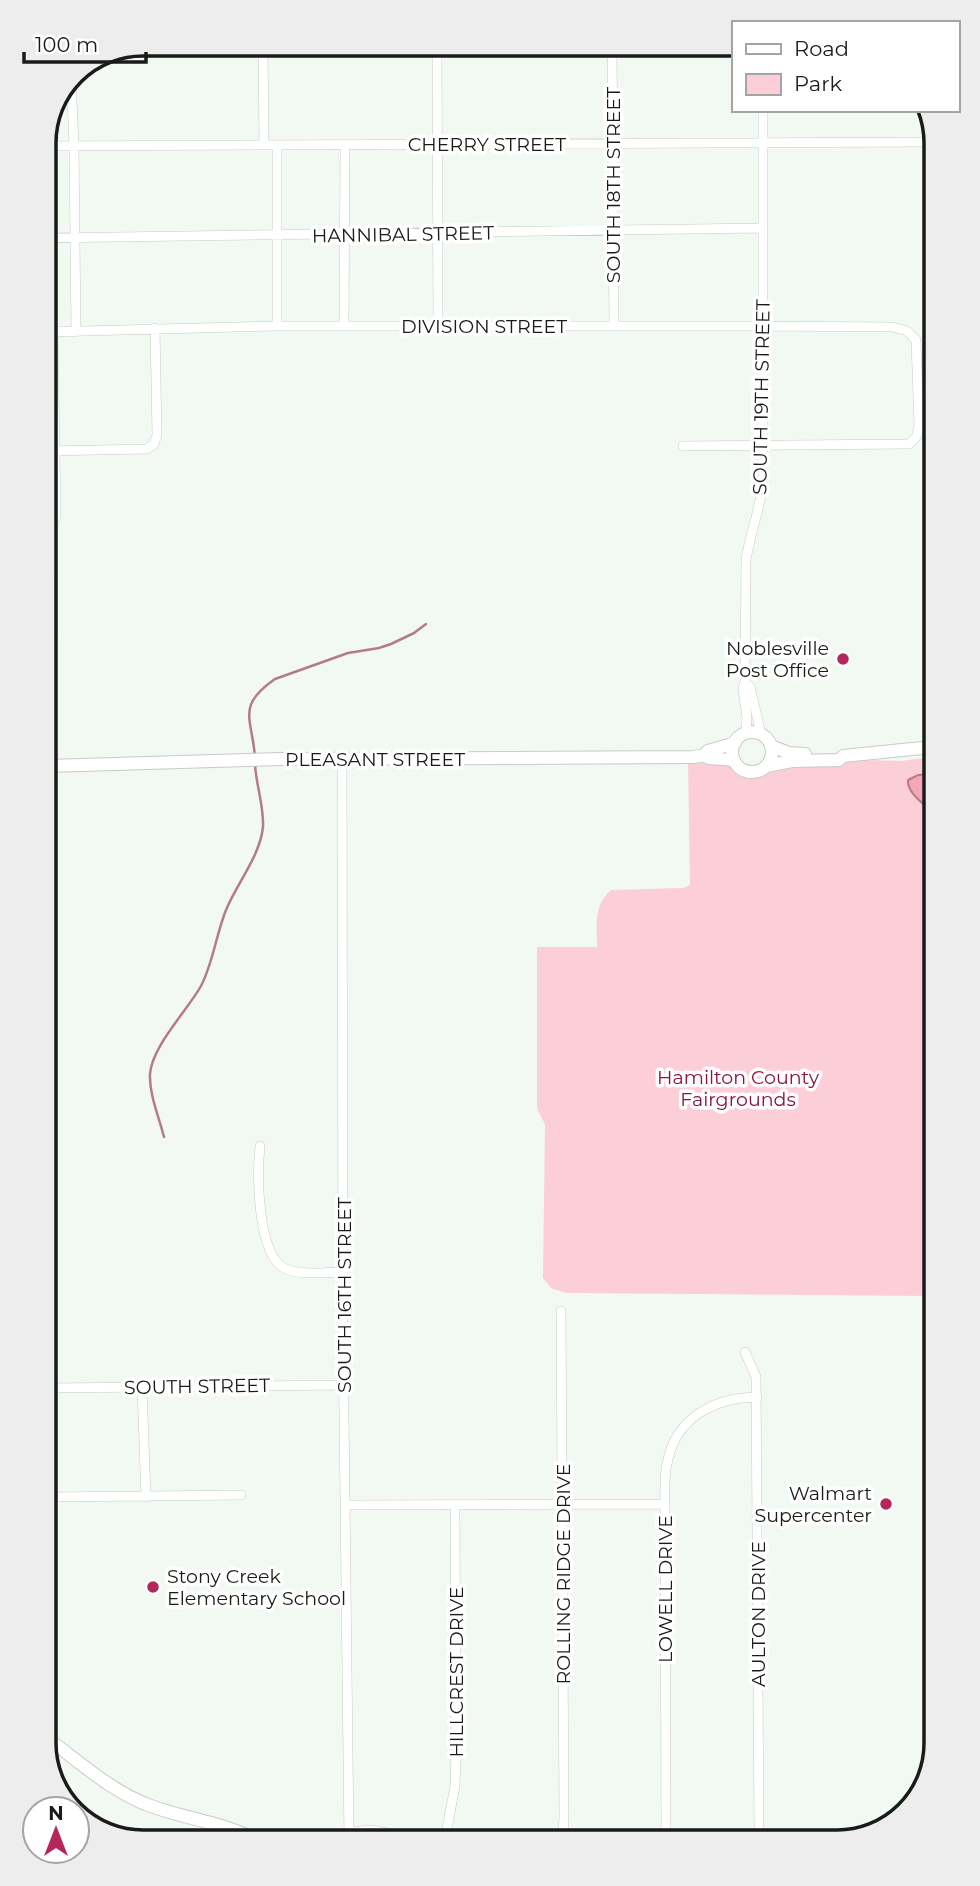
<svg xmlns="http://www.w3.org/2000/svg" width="980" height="1886" font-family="Montserrat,sans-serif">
<rect width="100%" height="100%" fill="#f2f9f2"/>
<path fill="#fcced8" d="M932,757L934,1296L566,1293L551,1288L543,1278L545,1124L538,1111L537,1106V947H597C597,926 593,905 611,890L683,888L690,885L688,763L726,762L735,769L749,774H760L787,764L867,760L901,761Z"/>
<path fill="#f7a5b8" stroke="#b47c88" stroke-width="2" d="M932,774V812C923,803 907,793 908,780L918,775Z"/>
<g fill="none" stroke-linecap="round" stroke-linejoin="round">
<path stroke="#b47c88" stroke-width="2.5" d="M255,757C252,718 236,706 275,679L348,653L379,648L391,644L414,633L426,624
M164,1137C159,1117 149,1094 150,1074C152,1046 187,1011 201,986C213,963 216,935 226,910C237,883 260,856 263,827C264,806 256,785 255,764"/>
<defs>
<path id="street" d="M263,44L264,145
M437,44L438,326
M612,44L614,326
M71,78L74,146L76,332
M277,145V326
M44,146L929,142
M44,238L763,228
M344,326L345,145
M45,332L277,326H762L893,327L907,331L916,340L919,425L917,436L909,444L683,446
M45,451L147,449L154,444L157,435L155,328
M46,525L54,521L56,516L53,332
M745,682L750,687L761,734
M746,734L747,718L743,689L745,682L746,560C750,533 761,508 763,480V110
M342,759L343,1331L349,1840
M260,1146C257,1174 257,1253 284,1268C298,1276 327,1272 343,1272
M561,1311L564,1814L563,1838
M745,1352L756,1377L759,1836
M142,1387L146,1497
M49,1388L344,1385
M50,1497L241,1495
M346,1505L665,1504
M349,1832L371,1830L417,1839
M666,1837L665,1504C665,1491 664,1477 667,1464C675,1418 713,1398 757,1397
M445,1839L455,1786L456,1754L455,1505"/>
<path id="secondary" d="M732 752a20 20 0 1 1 40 0a20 20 0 1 1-40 0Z
M771,746L789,753L805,754
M704,755L709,758L734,760
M47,766L281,759L694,757L704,755L708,751L735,743
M766,766L792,761L839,760L843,756L932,747
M51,1741C82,1764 114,1793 151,1806C186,1819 226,1823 259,1841"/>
</defs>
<use href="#street" stroke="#c5ccc5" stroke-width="10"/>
<use href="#secondary" stroke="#c5ccc5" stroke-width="14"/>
<use href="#street" stroke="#fff" stroke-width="9"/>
<use href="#secondary" stroke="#fff" stroke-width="12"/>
</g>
<g fill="#b5275b" stroke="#fff" stroke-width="2.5">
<circle cx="843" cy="659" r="7"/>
<circle cx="886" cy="1504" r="7"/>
<circle cx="153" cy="1587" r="7"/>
</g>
<g text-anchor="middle" stroke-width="7" stroke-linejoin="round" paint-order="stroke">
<g font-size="19" fill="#191b19" stroke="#fff">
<text x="487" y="151">CHERRY STREET</text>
<text transform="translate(613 185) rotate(-90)" y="7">SOUTH 18TH STREET</text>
<text transform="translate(403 234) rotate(-1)" y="7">HANNIBAL STREET</text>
<text x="484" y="333">DIVISION STREET</text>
<text transform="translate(761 397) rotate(-89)" y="7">SOUTH 19TH STREET</text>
<text x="375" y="766">PLEASANT STREET</text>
<text transform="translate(344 1295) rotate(-90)" y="7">SOUTH 16TH STREET</text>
<text transform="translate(197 1386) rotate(-1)" y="7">SOUTH STREET</text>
<text transform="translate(563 1574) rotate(-90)" y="7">ROLLING RIDGE DRIVE</text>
<text transform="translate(665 1589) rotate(-90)" y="7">LOWELL DRIVE</text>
<text transform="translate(758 1614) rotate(-90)" y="7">AULTON DRIVE</text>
<text transform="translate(456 1672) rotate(-90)" y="7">HILLCREST DRIVE</text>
</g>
<g font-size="19" fill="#191b19" stroke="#fff" text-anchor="end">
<text x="829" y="655">Noblesville<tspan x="829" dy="22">Post Office</tspan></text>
<text x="872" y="1500">Walmart<tspan x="872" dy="22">Supercenter</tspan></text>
<text x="167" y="1583" text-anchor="start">Stony Creek<tspan x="167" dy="22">Elementary School</tspan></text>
</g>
<g font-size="19" fill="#8a1342" stroke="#fff">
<text x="738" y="1084">Hamilton County<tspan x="738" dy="22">Fairgrounds</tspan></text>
</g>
</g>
<path d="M0 0H980V1886H0ZM143 56H837A87 87 0 0 1 924 143V1743A87 87 0 0 1 837 1830H143A87 87 0 0 1 56 1743V143A87 87 0 0 1 143 56Z" fill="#ededed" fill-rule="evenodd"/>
<path fill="none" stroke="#191b19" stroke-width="3.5" d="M143 56H837A87 87 0 0 1 924 143V1743A87 87 0 0 1 837 1830H143A87 87 0 0 1 56 1743V143A87 87 0 0 1 143 56Z"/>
<rect x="732" y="21" width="228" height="91" fill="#ffffff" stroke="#a3a4a3" stroke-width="2"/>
<rect x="746" y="44" width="35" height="10" fill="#ffffff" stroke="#a3a4a3" stroke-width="2"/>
<text x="794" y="56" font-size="21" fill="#191b19">Road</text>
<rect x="746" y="74" width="35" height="21" fill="#fcced8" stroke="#a3a4a3" stroke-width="2"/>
<text x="794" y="91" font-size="21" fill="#191b19">Park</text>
<g transform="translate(56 1830)"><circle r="33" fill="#ffffff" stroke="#a3a4a3" stroke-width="2"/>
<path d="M0-5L12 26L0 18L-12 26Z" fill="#b5275b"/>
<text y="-10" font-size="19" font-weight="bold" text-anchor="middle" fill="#191b19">N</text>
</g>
<path d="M24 52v10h122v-10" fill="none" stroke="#191b19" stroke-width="3.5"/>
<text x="35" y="52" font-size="21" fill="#191b19" stroke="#ffffff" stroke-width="5" paint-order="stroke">100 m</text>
</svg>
